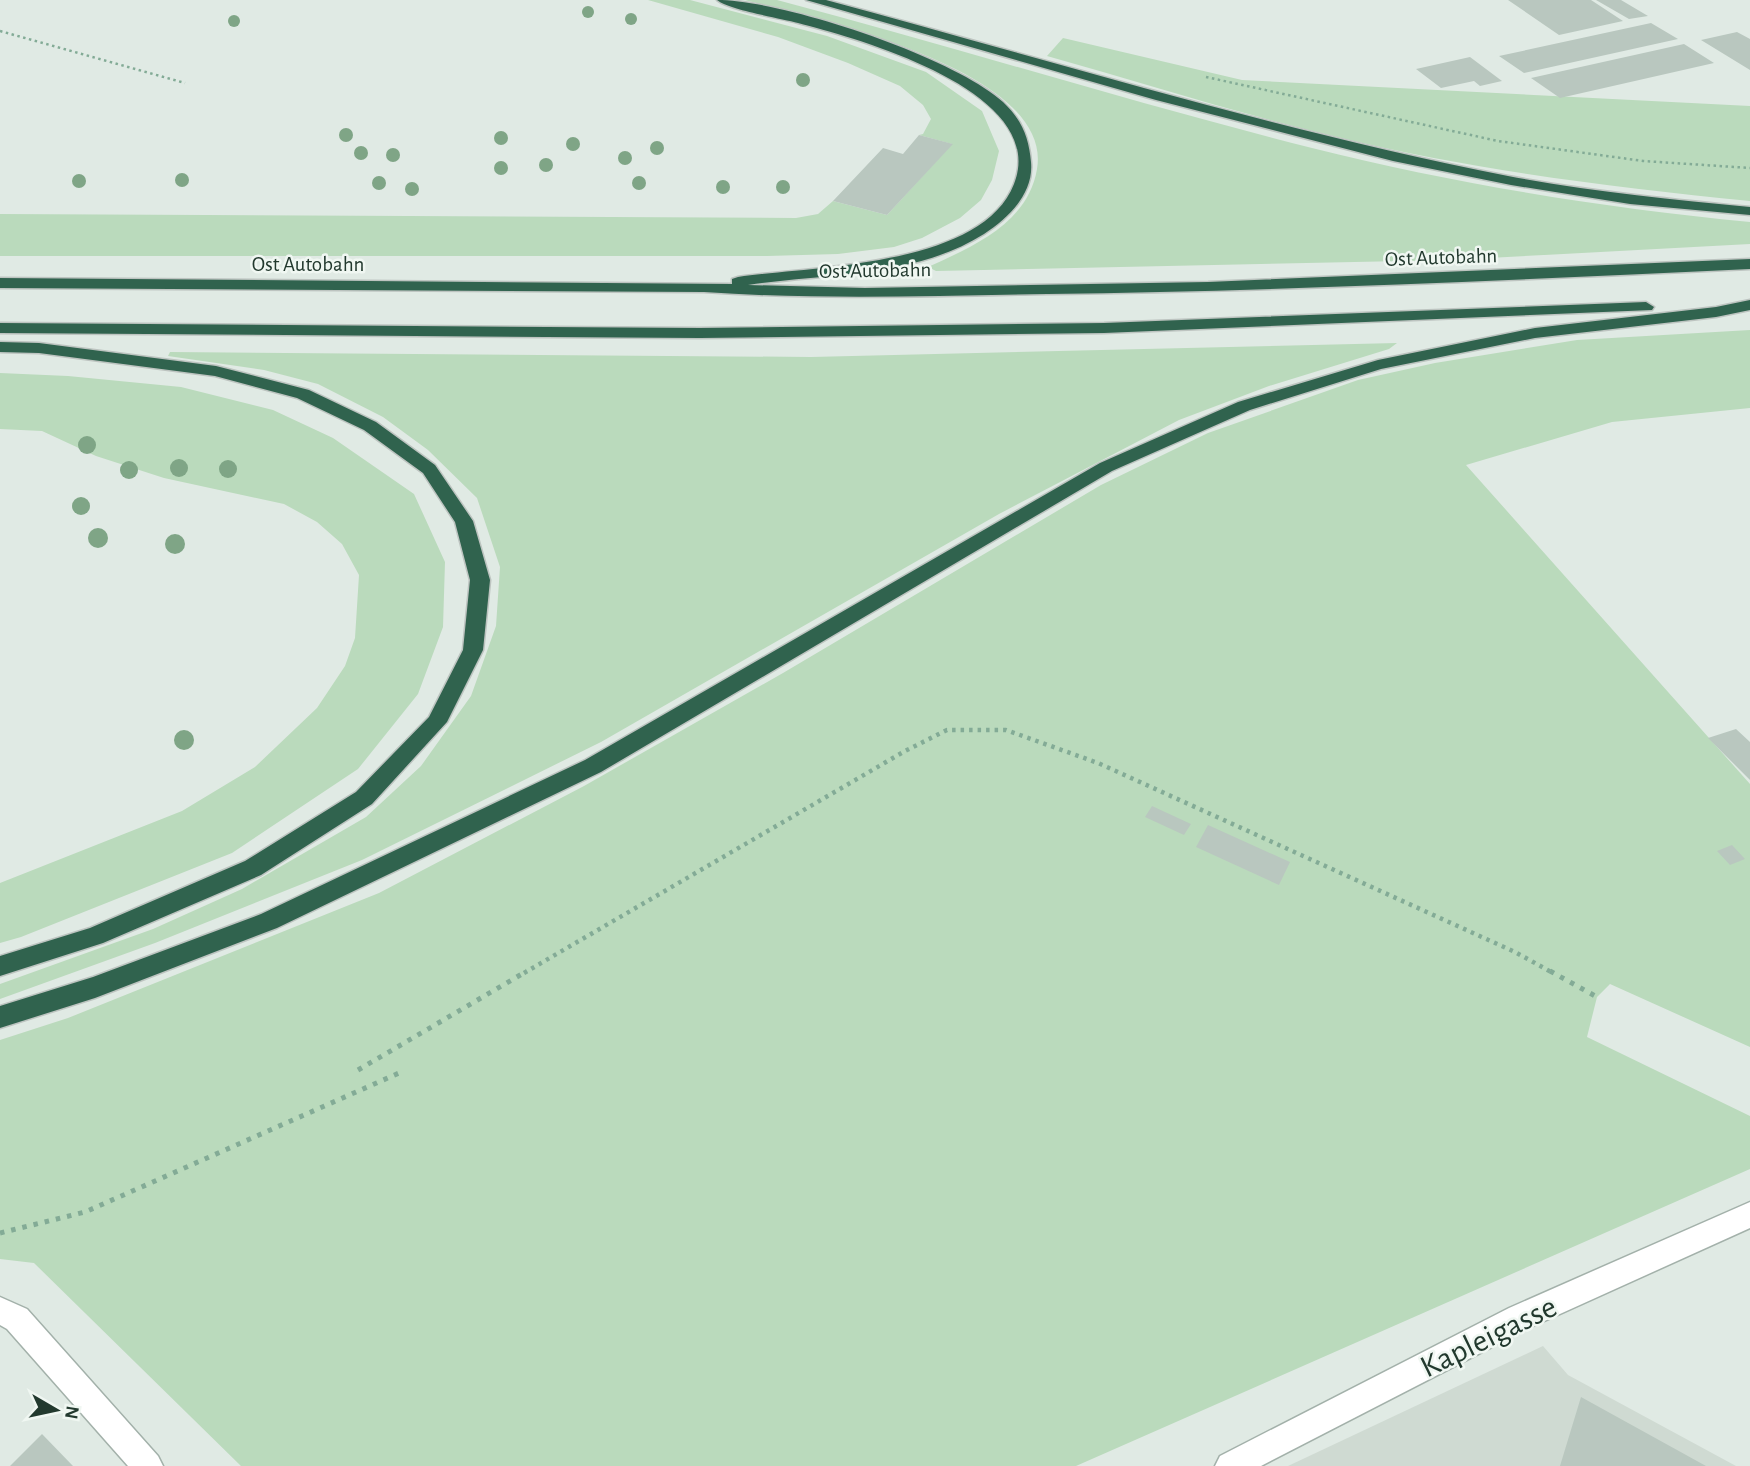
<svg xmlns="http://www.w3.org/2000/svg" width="1750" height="1466" font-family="'Alegreya Sans',sans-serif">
<rect width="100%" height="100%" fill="#e0eae4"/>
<path fill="#cfdad2" d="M1543,1346L1568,1375L1736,1466H1288Z"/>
<path fill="#badabc" d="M648,0H690L827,36L926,72L982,111L999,151L992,180L981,200L960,218L922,238L894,247L838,254L767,256H0V214L796,218L818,214L833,201L887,215L952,144L919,135L923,134L931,119L923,105L900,86L848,63L778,37Z
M745,0H777C956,47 1133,103 1312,148C1456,184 1603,208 1750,222V244L1451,260L936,271L928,267C974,246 1028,223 1037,169C1054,70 815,19 745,0Z
M1063,38L1242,80L1750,106V201C1612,187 1472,170 1337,137C1240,114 1143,83 1047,56Z
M1750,330V408L1612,422L1466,465L1750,784V1047L1610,984L1597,997L1587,1037L1750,1116V1169L1076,1466H241L34,1263L0,1259V1040L68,1018L379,893L584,786L783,673L1101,485L1208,433L1358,380L1435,363L1577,340Z
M1397,343L1389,349L1269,386L1179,420L999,514L601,742L362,860L155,943L0,999V984L153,929L242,889L366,817L421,766L471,696L496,626L500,567L477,498L428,450L383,417L318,384L264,370L168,356L170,352L811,357Z
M0,373L68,376L181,387L273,410L333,438L414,494L445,562L443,627L418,694L358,769L232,853L21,937L0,943V883L182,811L255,767L317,708L345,666L355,638L359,575L342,544L317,522L284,504L164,478L96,456L42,431L0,429Z"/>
<path fill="#b9c7bf" d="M1508,0H1591L1623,21L1559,35Z
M1596,0H1621L1648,16L1629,19Z
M1651,23L1678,39L1524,73L1499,56Z
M1737,32L1750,39V70L1701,40Z
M1684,44L1714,63L1560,98L1531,78Z
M1470,57L1502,81L1480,86L1474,81L1441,88L1416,69Z
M919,135L953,144L887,215L833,201L883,148L903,154Z
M1736,729L1750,742V780L1708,738Z
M1152,806L1191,824L1184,835L1145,817Z
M1208,825L1290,862L1279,885L1196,847Z
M1732,845L1745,859L1730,865L1717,851Z
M1581,1397L1706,1466H1560Z
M42,1434L73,1466H10Z"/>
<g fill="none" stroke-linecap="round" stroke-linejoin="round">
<defs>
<path id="street" d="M1750,1202V1228L1529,1328L1261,1466H1215L1220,1456L1509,1308Z
M0,1297L27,1309L158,1456L163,1466H128L7,1329L0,1325Z"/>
<path id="highway" d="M717,0C783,0 954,57 1003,102C1022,120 1029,138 1031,162C1034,193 1009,218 984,234C914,278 827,273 748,285L865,288L1208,282L1750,259V269C1516,280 1282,291 1047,294C933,296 818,300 704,292L0,288V278L732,284V279L738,277C812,266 982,267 1014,184C1050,92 860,39 798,23C780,18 729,10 717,0Z
M806,0H826C1053,61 1278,131 1508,176C1588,191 1669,199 1750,207V215L1630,204L1511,185L1393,161L1156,100Z
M1750,300V310L1716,317L1535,338L1381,369L1250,410L1112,471L601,772L277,928L95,998L0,1028V1006L93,977L261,914L585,760L1100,463L1238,402L1378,360L1535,328L1716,307Z
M1646,302L1654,307L1652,310L1104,333L700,338L0,333V323L700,328L1104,323Z
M0,342L39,343L216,366L309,390L376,422L435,465L473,521L490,580L483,650L447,722L372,804L261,875L103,943L0,976V956L90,928L245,861L356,792L429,717L463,650L470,580L455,522L423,473L364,430L297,398L215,376L39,353L0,352Z"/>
</defs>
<use href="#street" stroke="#a3b1aa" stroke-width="3"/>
<use href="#highway" stroke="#bdc4c0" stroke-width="3"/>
<path stroke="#83ab96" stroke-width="2.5" stroke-dasharray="2.5 3.5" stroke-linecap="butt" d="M0,31L185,83
M1206,77L1498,141L1643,161L1750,168"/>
<path stroke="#83ab96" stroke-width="4.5" stroke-dasharray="3.5 5" stroke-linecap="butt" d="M524,973L905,751L947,730H1006L1098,763L1515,952L1553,973"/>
<path stroke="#83ab96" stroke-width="5" stroke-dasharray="4.5 7" stroke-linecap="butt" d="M1550,971L1597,997
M358,1070L527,971
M0,1233L85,1212L399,1073"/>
<use href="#street" fill="#fff" fill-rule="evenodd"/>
<use href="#highway" fill="#30634e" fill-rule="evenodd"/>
</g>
<g fill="#7fa586">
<circle cx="588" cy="12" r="6"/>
<circle cx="631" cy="19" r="6"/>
<circle cx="234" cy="21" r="6"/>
<circle cx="803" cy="80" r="7"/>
<circle cx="346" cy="135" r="7"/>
<circle cx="501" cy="138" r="7"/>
<circle cx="573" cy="144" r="7"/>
<circle cx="657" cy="148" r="7"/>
<circle cx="361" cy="153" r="7"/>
<circle cx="393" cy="155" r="7"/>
<circle cx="625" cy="158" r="7"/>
<circle cx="546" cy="165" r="7"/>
<circle cx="501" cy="168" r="7"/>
<circle cx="182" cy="180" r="7"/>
<circle cx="79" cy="181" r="7"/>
<circle cx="379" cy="183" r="7"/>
<circle cx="639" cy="183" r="7"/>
<circle cx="723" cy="187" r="7"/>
<circle cx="783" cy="187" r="7"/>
<circle cx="412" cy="189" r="7"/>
<circle cx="87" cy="445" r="9"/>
<circle cx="179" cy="468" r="9"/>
<circle cx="228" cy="469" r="9"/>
<circle cx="129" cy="470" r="9"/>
<circle cx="81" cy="506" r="9"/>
<circle cx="98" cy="538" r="10"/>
<circle cx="175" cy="544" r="10"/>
<circle cx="184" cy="740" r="10"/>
</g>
<g text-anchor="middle" stroke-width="5" stroke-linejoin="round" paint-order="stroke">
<g font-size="21" fill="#22392e" stroke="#f0f7f2">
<text transform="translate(1441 257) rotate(-2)" y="7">Ost Autobahn</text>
<text x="308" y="271">Ost Autobahn</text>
<text transform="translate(875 270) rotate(-1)" y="7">Ost Autobahn</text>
</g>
<g font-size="32" fill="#22392e" stroke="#f0f7f2">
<text transform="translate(1488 1336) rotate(-26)" y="11">Kapleigasse</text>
</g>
</g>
<g transform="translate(56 1410) rotate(99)" stroke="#f0f7f2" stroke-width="5" paint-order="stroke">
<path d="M0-5L12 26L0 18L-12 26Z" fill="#22392e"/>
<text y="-10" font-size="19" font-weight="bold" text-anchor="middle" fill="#22392e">N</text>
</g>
</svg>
